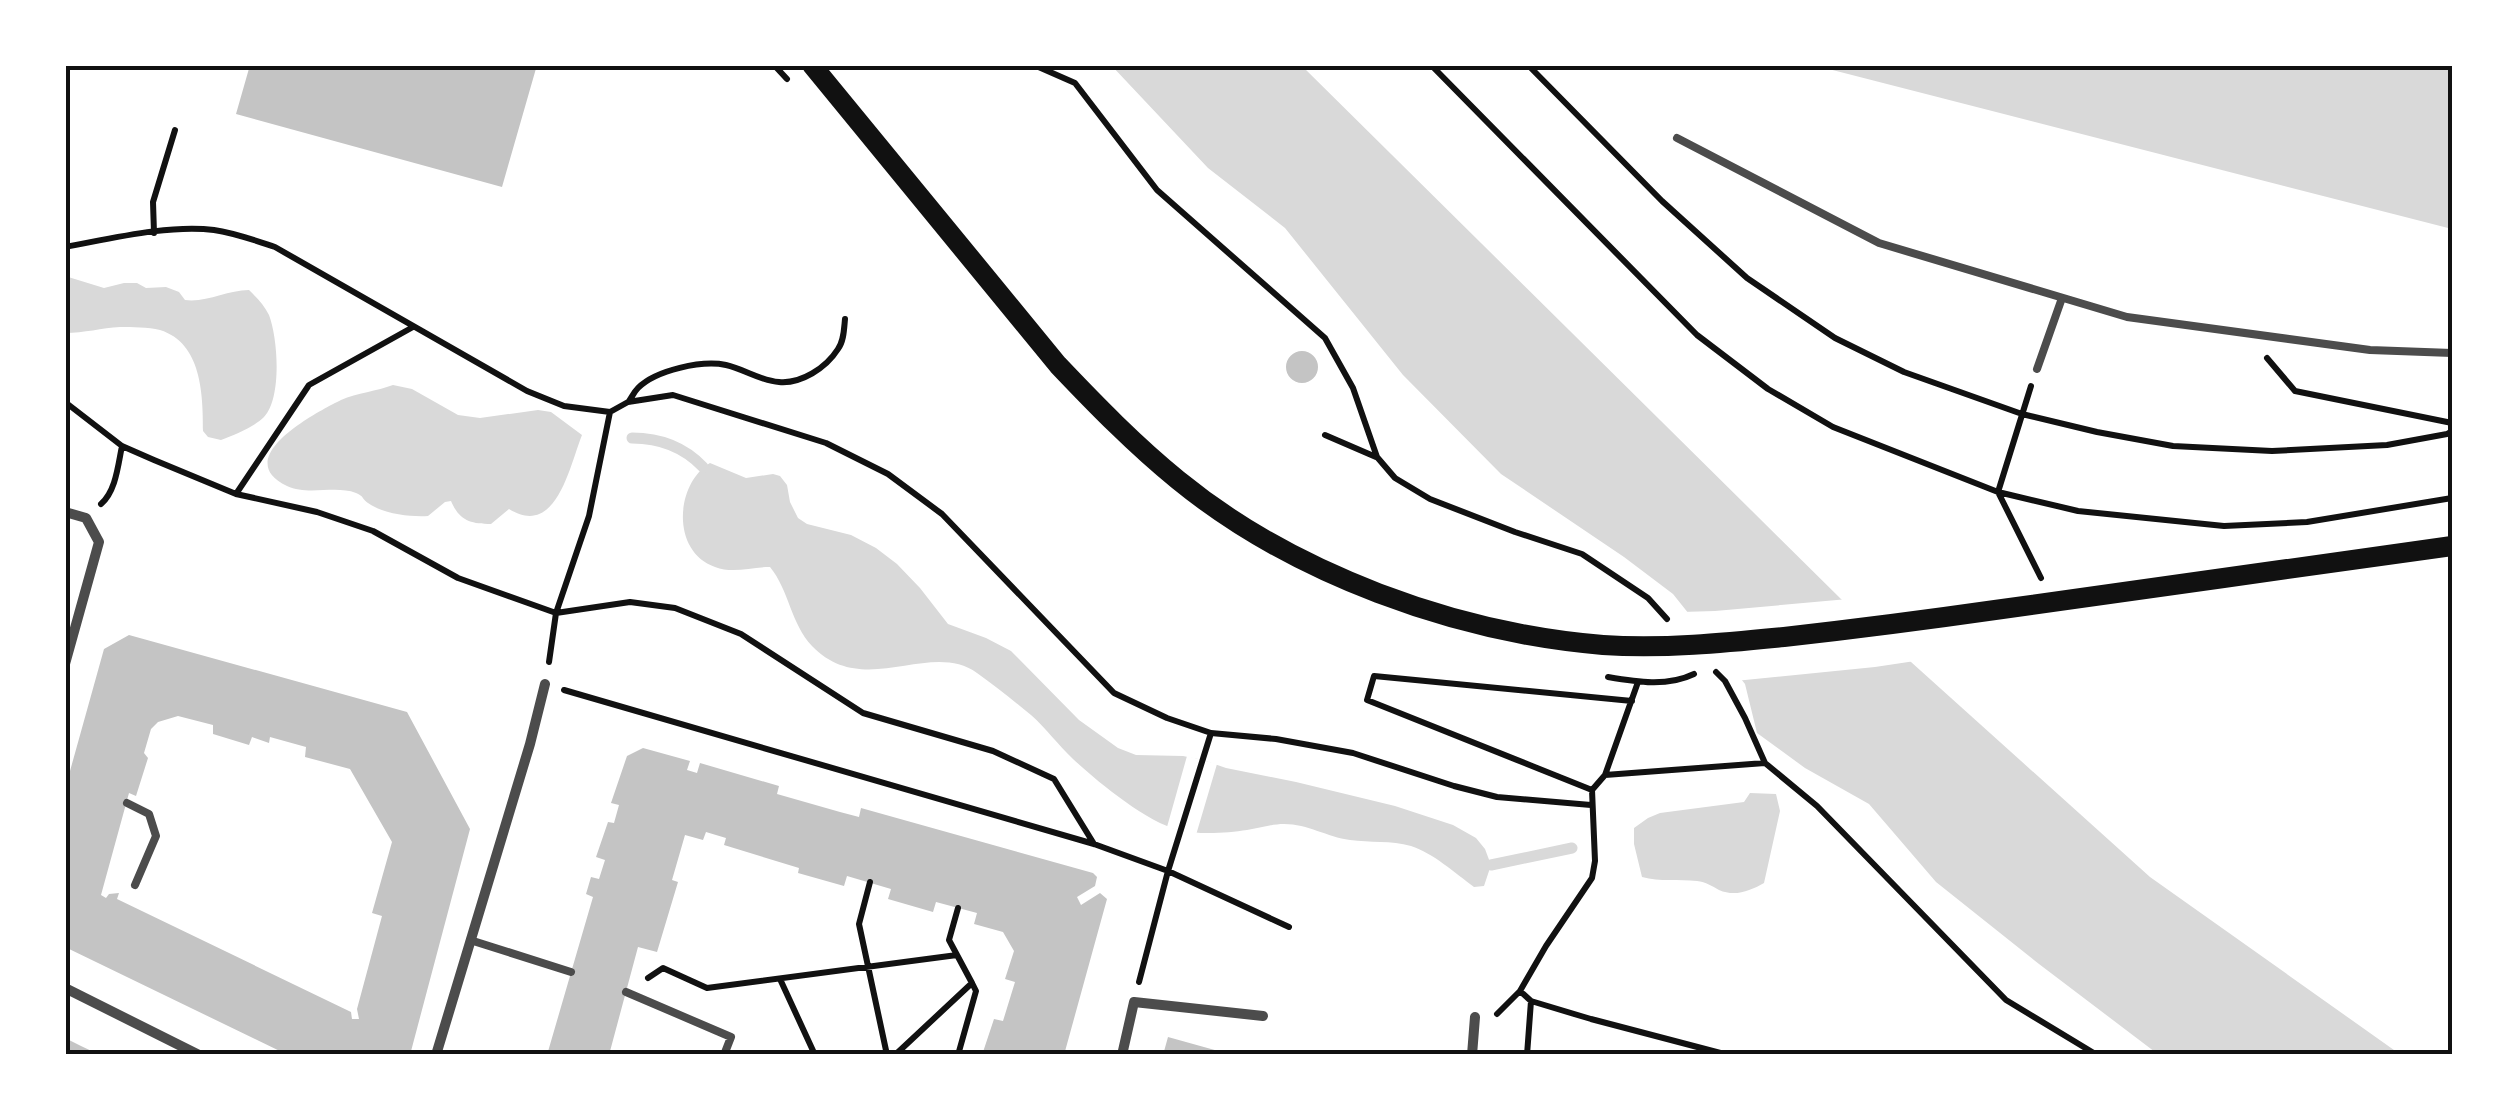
<svg xmlns="http://www.w3.org/2000/svg" width="2517" height="1120" font-family="Arial,sans-serif">
<rect width="100%" height="100%" fill="#fff"/>
<path fill="#d9d9d9" d="M1111,65H1301L1841,599L2150,877L2401,1055H2159L2039,964L1936,882L1869,804L1805,768L1757,733L1745,684L1673,594L1624,557L1501,474L1403,375L1285,228L1208,168Z
M1813,65H2452V229Z
M65,276L104,288L124,283H137L146,288L166,287L179,292L185,300C206,303 227,290 249,290C257,298 264,305 269,315C278,339 282,398 264,417C254,427 234,435 221,440L208,437L203,431C203,395 202,343 160,330C148,327 132,327 120,327C102,328 84,333 65,333Z
M393,385L412,389L458,415L480,418L538,410L551,412L582,435C569,468 556,538 509,509L491,524C470,524 459,520 451,501L445,502L428,516C410,517 383,514 368,503C360,497 366,498 356,493C335,485 308,496 287,486C229,458 317,412 341,400C357,393 377,391 393,385Z
M710,463L746,478L773,474L780,476L787,485L790,502L798,518L807,524L851,535L876,548L897,564L920,588L948,624L986,638L1011,651L1079,720L1118,748L1136,755L1183,756L1203,760L1226,768L1296,782L1395,806L1453,825L1476,838L1485,849L1491,865L1484,886L1474,887C1455,873 1433,853 1411,846C1391,840 1370,843 1350,840C1327,837 1308,824 1284,824C1272,824 1260,828 1247,830C1227,833 1199,835 1179,830C1146,822 1098,782 1073,759C1058,745 1046,728 1031,715C1014,701 995,686 977,673C930,639 864,700 812,646C791,624 789,590 770,567C751,567 733,574 715,567C671,552 675,484 710,463Z
M1750,793L1776,794L1780,811L1764,883C1750,891 1735,897 1719,890C1712,886 1706,882 1697,881C1679,879 1660,882 1642,877L1634,844V828L1648,818L1660,813L1744,802Z"/>
<path fill="#fff" d="M1848,599L1915,661L1875,667L1735,681L1681,612L1715,611Z
M1187,756L1217,764L1196,835L1167,827Z"/>
<g fill="none" stroke-linecap="round" stroke-linejoin="round">
<path stroke="#d9d9d9" stroke-width="11" d="M632,438C660,438 684,447 703,467
M1491,865L1572,848"/>
</g>
<path fill="#c4c4c4" fill-rule="evenodd" d="M250,65H537L502,187L236,114Z
M1286 367a16 16 0 1 1 32 0a16 16 0 1 1-32 0Z
M129,635L407,712L470,829L410,1055H288L65,947V789L104,649ZM178,716L213,725V734L249,745L252,737L269,743L270,737L306,747L305,757L350,769L392,842L372,913L382,916L357,1009L359,1019H352L351,1012L117,899L119,893L109,894L106,898L101,895L129,793L136,796L148,758L144,753L151,729L158,722Z
M643,748L690,761L687,770L697,773L700,763L779,786L777,794L840,812L859,817L861,808L1093,873L1097,877L1095,886L1077,897L1081,905L1100,893L1107,899L1064,1055H982L994,1019L1003,1021L1015,982L1005,979L1014,951L1003,932L974,924L977,913L936,902L933,912L888,899L891,889L847,876L844,886L798,873L799,868L724,845L726,838L706,832L703,840L685,835L672,880L678,882L657,952L638,947L609,1055H547L593,897L586,894L591,877L599,879L605,860L596,857L608,822L614,823L619,805L611,803L627,756Z
M1168,1037L1229,1054V1055H1163Z
M65,1038L81,1046L100,1055H65Z"/>
<g fill="none" stroke-linecap="round" stroke-linejoin="round">
<path stroke="#111" stroke-width="6" d="M774,65L787,79
M1034,65L1075,83L1157,190L1325,338L1353,388L1377,457L1395,478L1430,499L1515,532L1582,554L1648,598L1667,619
M1431,65L1697,335L1768,389L1833,427L1998,492L2078,511L2224,526L2307,522L2452,498
M1528,65L1662,201L1747,278L1835,338L1904,372L2022,414L2097,432L2173,446L2272,451L2387,445L2447,434L2452,431
M154,233L153,202L175,130
M65,247C109,239 170,224 214,230C235,233 254,240 275,247L527,391L564,406L610,412L628,402L673,395L826,443L888,474L942,514L1114,693L1167,718L1211,733L1276,739L1353,753L1454,786L1497,797L1591,805
M2267,358L2295,391L2452,423
M2031,386L1998,492L2041,578
M629,401C632,397 634,392 638,388C656,370 702,360 726,365C744,369 761,381 779,382C801,384 826,368 838,349C844,341 844,329 845,319
M65,402L122,446L154,460L236,494L317,512L373,531L458,578L556,613L630,602L675,608L741,634L863,713L993,751L1054,779L1094,844
M1325,435L1376,457
M236,494L309,385L413,327
M101,504C116,491 118,465 122,446
M549,662L556,613L589,516L610,412
M1716,672L1725,681L1745,718L1765,763L1817,806L2006,1000L2097,1055
M1608,677C1637,682 1667,687 1694,674
M564,690L1094,844L1168,871L1289,927
M1605,775L1765,763
M1592,790L1367,700L1374,676L1632,701
M870,882L859,924L887,1055
M648,978L663,968L707,988L957,955
M780,979L815,1055
M1139,982L1168,871L1211,733
M1520,991L1531,1001L1591,1019L1728,1055
M1497,1014L1520,991L1546,946L1592,878L1595,861L1592,790L1605,775L1638,682
M895,1055L972,983L949,940L958,908
M958,1055L976,991L972,983
M1527,1055L1531,1001"/>
<path stroke="#4c4c4c" stroke-width="8" d="M1677,138L1879,243L2127,317L2370,350L2452,353
M2037,369L2062,298
M65,784H66
M127,803L149,814L156,836L135,885
M470,940L571,972
M626,992L731,1037L724,1055"/>
<path stroke="#4c4c4c" stroke-width="10" d="M65,512L86,518L99,542L65,664
M65,988L199,1055
M436,1055L530,744L545,684
M1122,1055L1134,1002L1263,1016
M1472,1055L1475,1017"/>
<path stroke="#111" stroke-width="20" d="M812,65L1058,365C1096,405 1135,445 1178,480C1293,574 1456,633 1603,645C1663,649 1724,643 1784,637C1855,629 1925,620 1995,610C2147,589 2300,567 2452,546"/>
</g>
<rect width="2517" height="1120" fill="none" stroke="#ffffff" stroke-width="135"/>
<rect x="68" y="68" width="2382" height="984" fill="none" stroke="#111" stroke-width="4"/>
</svg>
